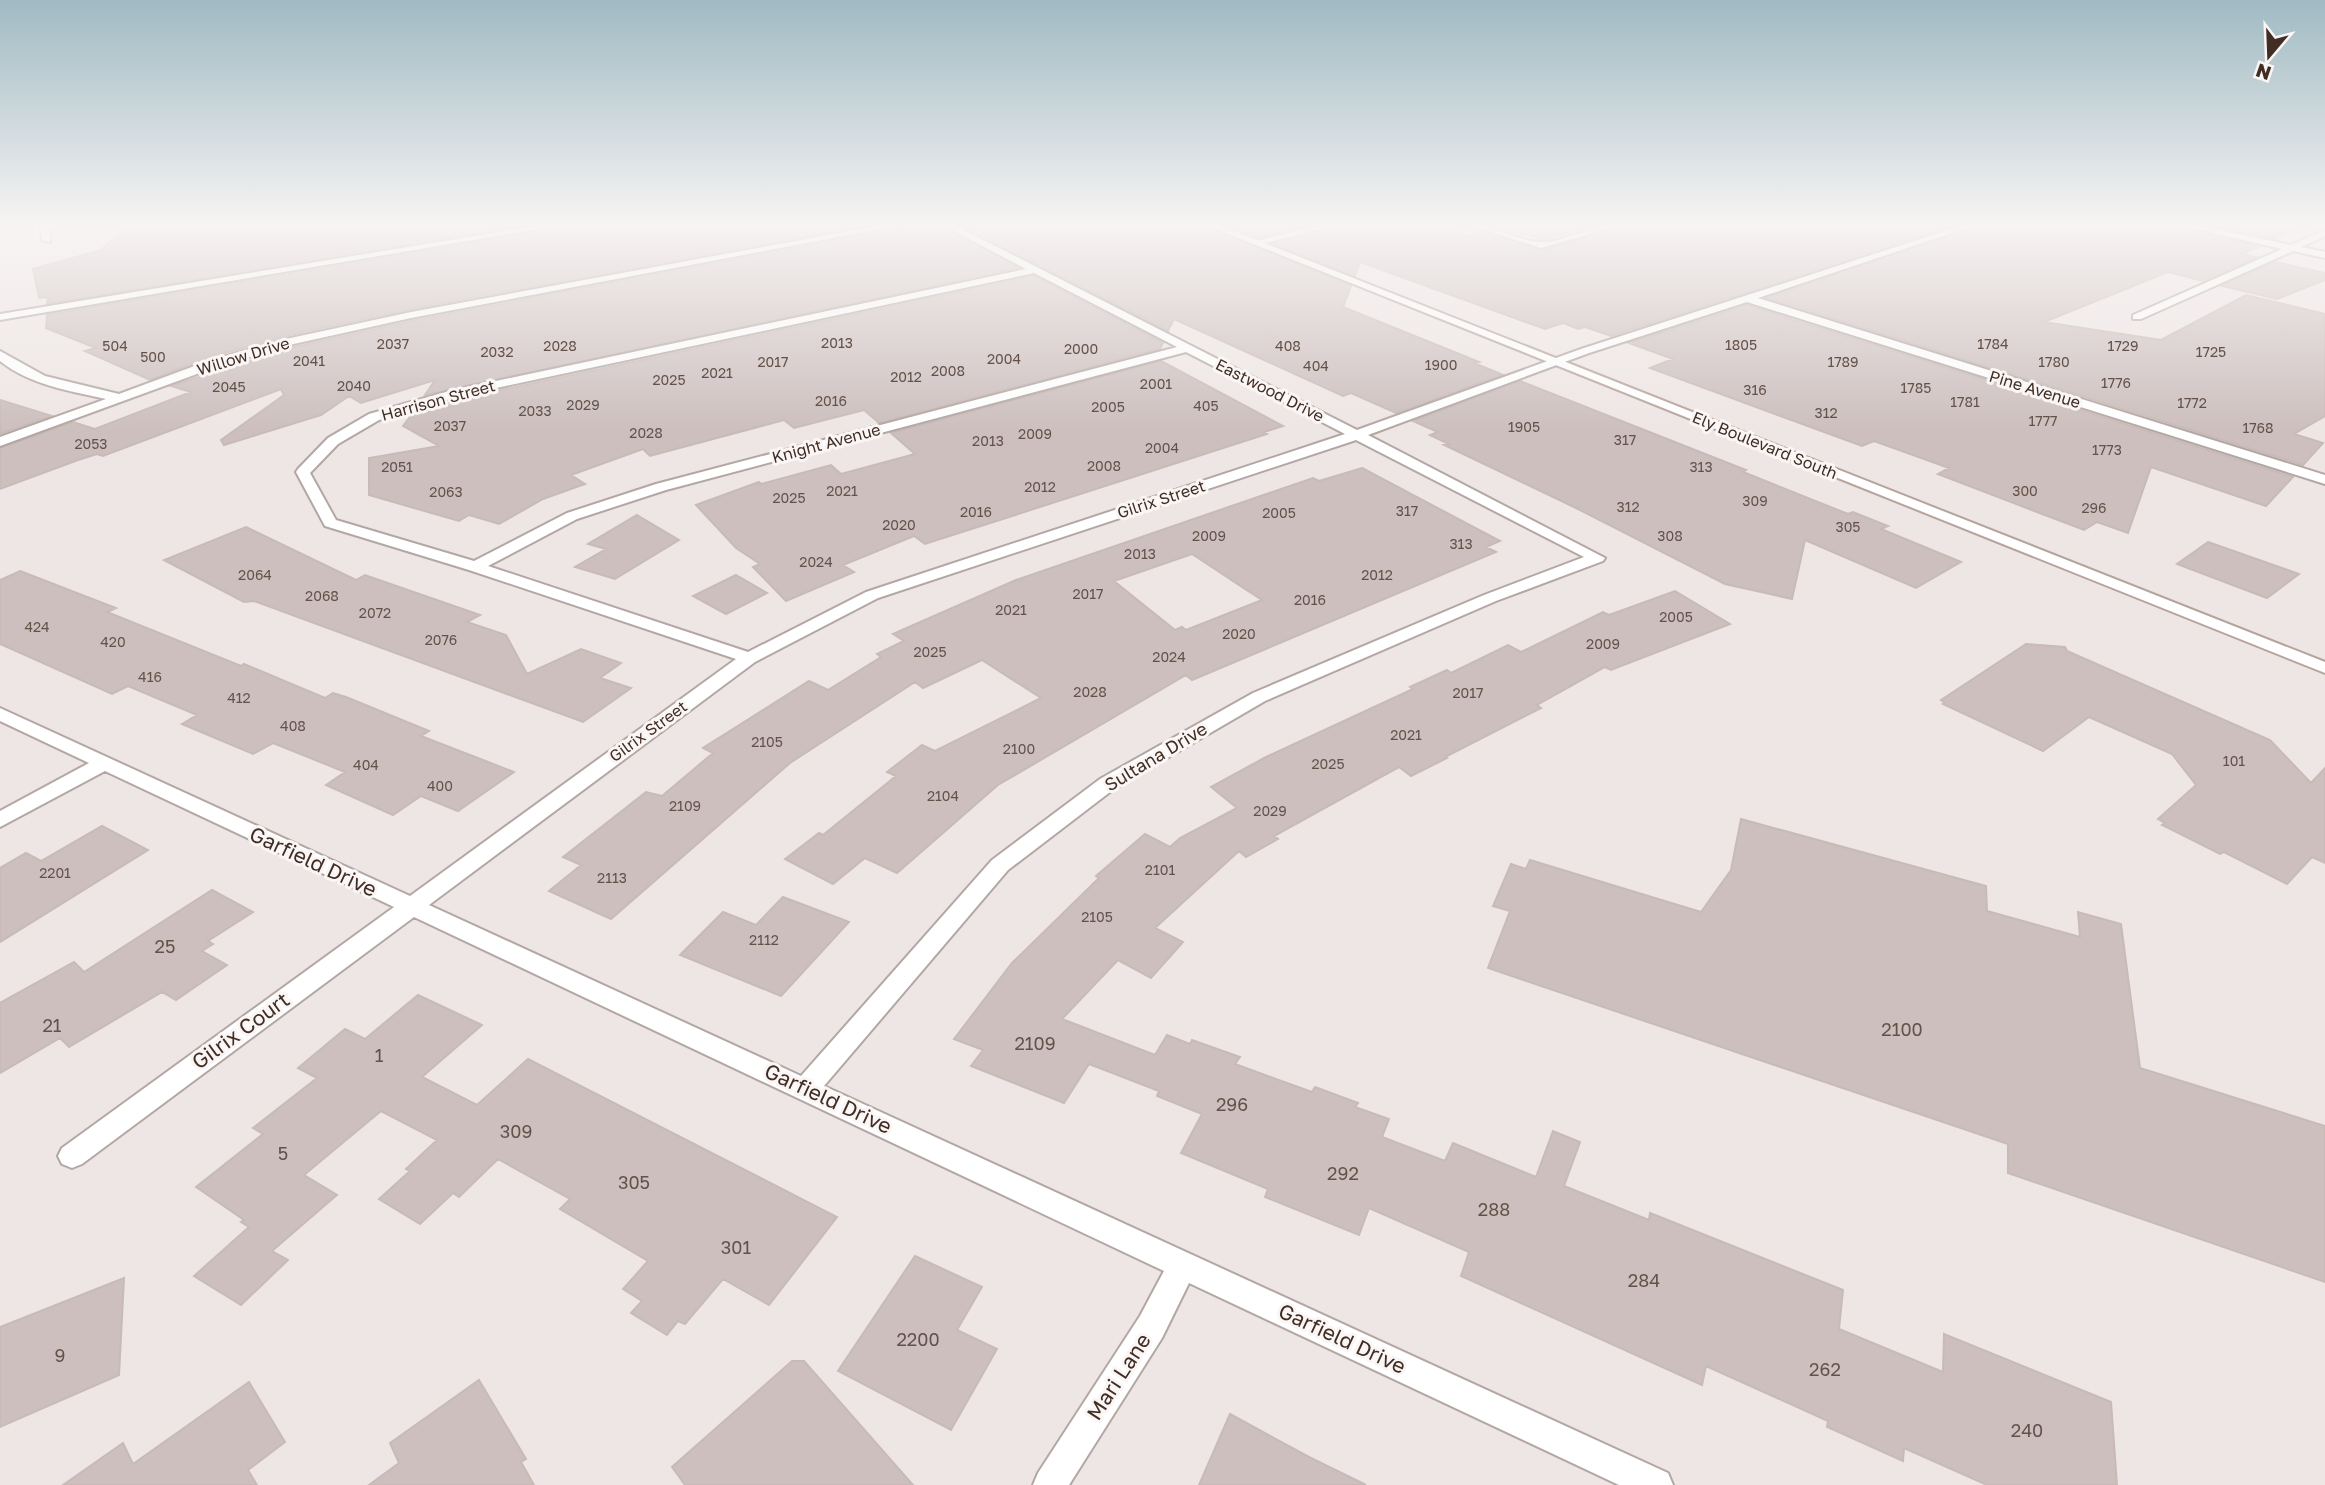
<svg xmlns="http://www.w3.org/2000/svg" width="2325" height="1485" font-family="'Golos Text',sans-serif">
<rect width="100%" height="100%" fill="#eee6e5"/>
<path fill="#ccbfbe" stroke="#c8bab7" stroke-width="2" fill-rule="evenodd" d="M153,223H539L47,304L48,297L39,298L33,269L101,250L125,229L142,227Z
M577,223H880L411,309L285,336L207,358L150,380L85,351L96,348L46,328L47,315L574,226Z
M915,223H937L1018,268L425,395L435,380L361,403L349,396L321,415L224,445L221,440L284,395L281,389L103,456L97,454L78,460L0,489V448L73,422L95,429L191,392L171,386L290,348L412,321L912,226Z
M955,223H1198L1351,286L1343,307L1479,362L1474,363L1503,375L1396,413L1351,393L1343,396L1174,319L1168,331Z
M1221,223H1320L1258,238Z
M1349,223L1428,224L1465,236L1482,232L1542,251L1631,223H1962L1611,336L1585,327L1578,329L1563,323L1545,329L1360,262L1355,276L1273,244L1347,226Z
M1523,223H1606L1542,239L1500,228Z
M1985,223H2167L2169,226L2259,246L2242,254L2257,257L2203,281L2168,272L2044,322L2161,340L2246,295L2325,314V416L2294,434L2323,443L2303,465L1767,298Z
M2198,223H2310L2275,239Z
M2275,262L2325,273V280L2277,299L2222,286Z
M1034,276L1163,343L1160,349L879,423L864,410L794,428L784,420L650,456L643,449L571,475L585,484L543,499L499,524L469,515L459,521L369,495V458L439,446L403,426L413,413L460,399Z
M1747,305L2293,477L2266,506L2151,467L2128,533L2097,522L2084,530L1938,474L1949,468L1874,441L1862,446L1650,368L1673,359L1629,343Z
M1161,361L1283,426L1264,432L1267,434L925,544L914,536L843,565L854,572L786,601L753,567L760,564L736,548L696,505L759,482L761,484L831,465L841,474L915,454L891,433Z
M1520,381L1746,470L1743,472L1848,514L1853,512L1888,526L1881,529L1961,562L1916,588L1805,540L1792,599L1725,584L1574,507L1444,445L1449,444L1430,435L1438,432L1413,421Z
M0,400L52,416L0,434Z
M1362,468L1500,541L1486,547L1496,552L1192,680L1186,675L998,785L897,873L865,858L833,884L785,859L819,833L823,835L896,776L887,772L922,745L935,751L1041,698L982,660L923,688L915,682L790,763L611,919L549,891L581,865L563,857L646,792L662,796L713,753L703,748L809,681L828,690L881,657L877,654L904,641L893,634L1016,580L1313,478L1319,481ZM1192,554L1245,589L1262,600L1186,630L1182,627L1175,630L1114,581Z
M637,515L679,540L615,579L575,567L606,549L588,544Z
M246,527L356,580L365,575L480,615L467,622L506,635L527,674L581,649L621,663L600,678L631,688L583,722L254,601L244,602L164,560Z
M2208,542L2299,574L2267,598L2177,564Z
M20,571L116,608L107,612L241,666L244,664L325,698L333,693L346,697L429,731L421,736L514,772L458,811L421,796L393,815L326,785L345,772L273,743L253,754L182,724L197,715L128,686L112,694L0,644V580Z
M736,575L767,593L726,614L693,596Z
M1675,591L1730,624L1611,670L1605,667L1537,705L1541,708L1445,757L1447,758L1411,776L1399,767L1274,836L1278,839L1246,857L1239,851L1155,928L1183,942L1151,978L1118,960L1062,1019L1155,1055L1167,1035L1190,1044L1192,1040L1240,1057L1235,1064L1312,1092L1315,1087L1358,1103L1355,1107L1389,1119L1382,1137L1445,1161L1453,1143L1536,1177L1553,1131L1580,1142L1564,1186L1649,1220L1650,1213L1843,1290L1839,1329L1943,1372L1944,1334L2111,1402L2117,1485H1987L1904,1448L1903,1461L1827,1427L1828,1421L1706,1366L1702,1385L1461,1276L1469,1252L1369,1208L1359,1235L1265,1197L1268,1189L1181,1153L1202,1114L1157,1096L1159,1091L1089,1064L1064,1103L971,1066L983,1050L954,1039L1012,963L1099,878L1096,876L1145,834L1170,847L1180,838L1237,808L1211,787L1266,757L1413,689L1410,687L1447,670L1451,673L1508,645L1521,652L1603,612L1609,615Z
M2026,644L2065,647L2067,651L2270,740L2311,783L2325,768V863L2312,857L2287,884L2224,852L2220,854L2162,825L2165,823L2158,819L2196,785L2172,754L2089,717L2043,751L1943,704L1945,703L1941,700Z
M1741,819L1986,886L1987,911L2080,937L2078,912L2121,924L2140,1068L2325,1126V1282L2008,1173V1144L1488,968L1510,911L1493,906L1511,864L1526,869L1530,860L1701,912L1731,870Z
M102,826L148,850L0,942V868L26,853L41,861Z
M212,890L253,912L208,941L213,944L202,951L227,965L176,1000L162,992L69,1047L60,1038L0,1073V1003L74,962L84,972Z
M783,897L849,922L781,996L680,955L723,912L756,925Z
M418,995L482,1025L422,1077L477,1105L528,1059L837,1217L769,1305L723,1279L685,1324L678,1321L667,1335L631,1313L642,1301L623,1289L648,1261L560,1209L570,1199L498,1159L459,1197L453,1193L420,1224L379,1199L410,1171L406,1169L437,1140L381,1111L304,1175L337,1195L272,1251L288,1260L241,1305L194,1276L249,1227L241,1222L244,1220L196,1187L263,1134L253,1128L317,1078L298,1068L345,1029L365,1039Z
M915,1256L982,1287L957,1330L997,1349L951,1430L838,1371Z
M124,1278L119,1375L0,1427V1327Z
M792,1361H804L913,1485H685L672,1467Z
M479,1380L526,1459L521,1462L534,1485H369L399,1463L390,1443Z
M249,1382L285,1442L248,1470L257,1485H63L123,1443L133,1464Z
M1230,1414L1309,1457L1366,1485H1199Z"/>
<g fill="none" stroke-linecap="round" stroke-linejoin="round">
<defs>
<path id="minor" d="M40,223H49L50,242L42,240Z
M554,223H574L0,320V314Z
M893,223H912L411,318L289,345L216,367L0,446V437L106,399C70,391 30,385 0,361V351L45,376L119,394L208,361L286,339L411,312Z
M939,223H950L1357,430L1581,349L1970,223H1982L1758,298L2325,475V484L1747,302L1589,353L1368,435L1605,558L1603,561L1496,601L1265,701L1114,789L1008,870L824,1086L1668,1473L1673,1485H1619L1189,1283L1162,1338L1069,1485H1033L1038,1473L1140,1316L1164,1271L414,917L82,1164L72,1168L62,1164L58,1156L62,1148L394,907L105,771L0,827V811L89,763L0,721V708L410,896L736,659L469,570L325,526L296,472L298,469L328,438L369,414L453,390L1026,269ZM1034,273L1177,347L656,484L567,513L474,561L336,520L310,473L338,444L379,420L459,396ZM1186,352L1345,434L866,592L748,652L488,566L577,519L666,490ZM1356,440L1584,557L1484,595L1253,693L1100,779L992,860L801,1076L429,905L755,662L878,598Z
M1330,223H1346L1257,245L1252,242Z
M1462,223C1490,222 1520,243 1542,242C1570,241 1598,222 1628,223L1541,248Z
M2170,223H2186L2291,245L2325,230V236L2301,247L2325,252V258L2293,251L2141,319H2133V315L2282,249Z"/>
<path id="secondary" d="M1201,223H1214L2325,662V673Z"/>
</defs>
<use href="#minor" stroke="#b3a7a3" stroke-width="4"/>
<use href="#secondary" stroke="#b5a39c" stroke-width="4"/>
<use href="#minor" fill="#fff" fill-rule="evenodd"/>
<use href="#secondary" fill="#fff" fill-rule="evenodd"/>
</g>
<linearGradient id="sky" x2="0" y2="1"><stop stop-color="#a0bac3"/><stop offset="0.52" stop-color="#f7f4f3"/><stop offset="1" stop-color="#f7f4f3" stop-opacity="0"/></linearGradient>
<rect width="2325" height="431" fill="url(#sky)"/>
<g text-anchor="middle" stroke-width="6" stroke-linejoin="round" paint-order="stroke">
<g font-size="14" fill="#64524a">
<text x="837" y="348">2013</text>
<text x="393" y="349">2037</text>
<text x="1993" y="349">1784</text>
<text x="1741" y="350">1805</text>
<text x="115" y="351">504</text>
<text x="560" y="351">2028</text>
<text x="1288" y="351">408</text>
<text x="2123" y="351">1729</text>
<text x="1081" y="354">2000</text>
<text x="497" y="357">2032</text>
<text x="2211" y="357">1725</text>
<text x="153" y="362">500</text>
<text x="1004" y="364">2004</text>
<text x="309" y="366">2041</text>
<text x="773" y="367">2017</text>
<text x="1843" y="367">1789</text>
<text x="2054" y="367">1780</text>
<text x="1441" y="370">1900</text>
<text x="1316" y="371">404</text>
<text x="948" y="376">2008</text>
<text x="717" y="378">2021</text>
<text x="906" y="382">2012</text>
<text x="669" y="385">2025</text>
<text x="2116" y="388">1776</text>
<text x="1156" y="389">2001</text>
<text x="354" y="391">2040</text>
<text x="229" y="392">2045</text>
<text x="1916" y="393">1785</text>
<text x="1755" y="395">316</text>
<text x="831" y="406">2016</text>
<text x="1965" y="407">1781</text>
<text x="2192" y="408">1772</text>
<text x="583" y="410">2029</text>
<text x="1206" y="411">405</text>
<text x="1108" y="412">2005</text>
<text x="535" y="416">2033</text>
<text x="1826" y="418">312</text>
<text x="2043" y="426">1777</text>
<text x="450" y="431">2037</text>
<text x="1524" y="432">1905</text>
<text x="2258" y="433">1768</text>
<text x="646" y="438">2028</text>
<text x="1035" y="439">2009</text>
<text x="1625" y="445">317</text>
<text x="988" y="446">2013</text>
<text x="91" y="449">2053</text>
<text x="1162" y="453">2004</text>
<text x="2107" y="455">1773</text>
<text x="1104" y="471">2008</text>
<text x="397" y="472">2051</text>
<text x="1701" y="472">313</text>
<text x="1040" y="492">2012</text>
<text x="842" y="496">2021</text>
<text x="2025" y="496">300</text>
<text x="446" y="497">2063</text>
<text x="789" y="503">2025</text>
<text x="1755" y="506">309</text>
<text x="1628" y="512">312</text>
<text x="2094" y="513">296</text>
<text x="1407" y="516">317</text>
<text x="976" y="517">2016</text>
<text x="1279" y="518">2005</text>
<text x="899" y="530">2020</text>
<text x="1848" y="532">305</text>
<text x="1209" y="541">2009</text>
<text x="1670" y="541">308</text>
<text x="1461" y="549">313</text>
<text x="1140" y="559">2013</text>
<text x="816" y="567">2024</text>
<text x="255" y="580">2064</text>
<text x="1377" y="580">2012</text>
<text x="1088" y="599">2017</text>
<text x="322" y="601">2068</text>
<text x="1310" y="605">2016</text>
<text x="1011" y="615">2021</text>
<text x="375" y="618">2072</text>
<text x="1676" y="622">2005</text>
<text x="37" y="632">424</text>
<text x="1239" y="639">2020</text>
<text x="441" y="645">2076</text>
<text x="113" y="647">420</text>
<text x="1603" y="649">2009</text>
<text x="930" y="657">2025</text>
<text x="1169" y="662">2024</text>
<text x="150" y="682">416</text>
<text x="1090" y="697">2028</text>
<text x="1468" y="698">2017</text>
<text x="239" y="703">412</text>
<text x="293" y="731">408</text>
<text x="1406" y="740">2021</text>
<text x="767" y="747">2105</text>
<text x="1019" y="754">2100</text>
<text x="2234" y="766">101</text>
<text x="1328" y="769">2025</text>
<text x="366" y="770">404</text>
<text x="440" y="791">400</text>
<text x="943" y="801">2104</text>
<text x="685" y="811">2109</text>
<text x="1270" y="816">2029</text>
<text x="1160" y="875">2101</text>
<text x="55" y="878">2201</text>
<text x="612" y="883">2113</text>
<text x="1097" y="922">2105</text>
<text x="764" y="945">2112</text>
</g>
<g font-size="16" fill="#412d23" stroke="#faf6f6">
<text transform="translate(243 356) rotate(-17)" y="6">Willow Drive</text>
<text transform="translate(2035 389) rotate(17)" y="6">Pine Avenue</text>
<text transform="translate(1270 390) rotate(27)" y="6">Eastwood Drive</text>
<text transform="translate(438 400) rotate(-15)" y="6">Harrison Street</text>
<text transform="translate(826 443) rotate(-15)" y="6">Knight Avenue</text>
<text transform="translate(1765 445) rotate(22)" y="6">Ely Boulevard South</text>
<text transform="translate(1161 499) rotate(-18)" y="6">Gilrix Street</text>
<text transform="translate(648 731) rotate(-36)" y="6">Gilrix Street</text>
</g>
<g font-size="18" fill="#412d23" stroke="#faf6f6">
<text transform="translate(1156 757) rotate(-31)" y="6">Sultana Drive</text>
</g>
<g font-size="18" fill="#64524a">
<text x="165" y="953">25</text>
<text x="52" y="1032">21</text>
<text x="1902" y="1036">2100</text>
<text x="1035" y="1050">2109</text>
<text x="379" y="1062">1</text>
<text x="1232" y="1111">296</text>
<text x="516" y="1138">309</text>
<text x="283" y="1160">5</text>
<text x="1343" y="1180">292</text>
<text x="634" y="1189">305</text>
<text x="1494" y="1216">288</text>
<text x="736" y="1254">301</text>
<text x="1644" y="1287">284</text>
<text x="918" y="1346">2200</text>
<text x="60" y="1362">9</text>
<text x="1825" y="1376">262</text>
<text x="2027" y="1437">240</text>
</g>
<g font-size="21" fill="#412d23" stroke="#faf6f6">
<text transform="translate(313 862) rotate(25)" y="7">Garfield Drive</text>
<text transform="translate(241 1031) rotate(-36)" y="7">Gilrix Court</text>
<text transform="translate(828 1099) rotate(25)" y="7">Garfield Drive</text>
<text transform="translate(1342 1339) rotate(25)" y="7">Garfield Drive</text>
<text transform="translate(1119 1377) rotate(-57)" y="7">Mari Lane</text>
</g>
</g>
<g transform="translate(2269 56) rotate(199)" stroke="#faf6f6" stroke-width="5" paint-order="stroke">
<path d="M0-5L12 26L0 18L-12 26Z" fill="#412d23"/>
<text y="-10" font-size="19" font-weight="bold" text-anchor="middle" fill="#412d23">N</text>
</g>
</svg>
